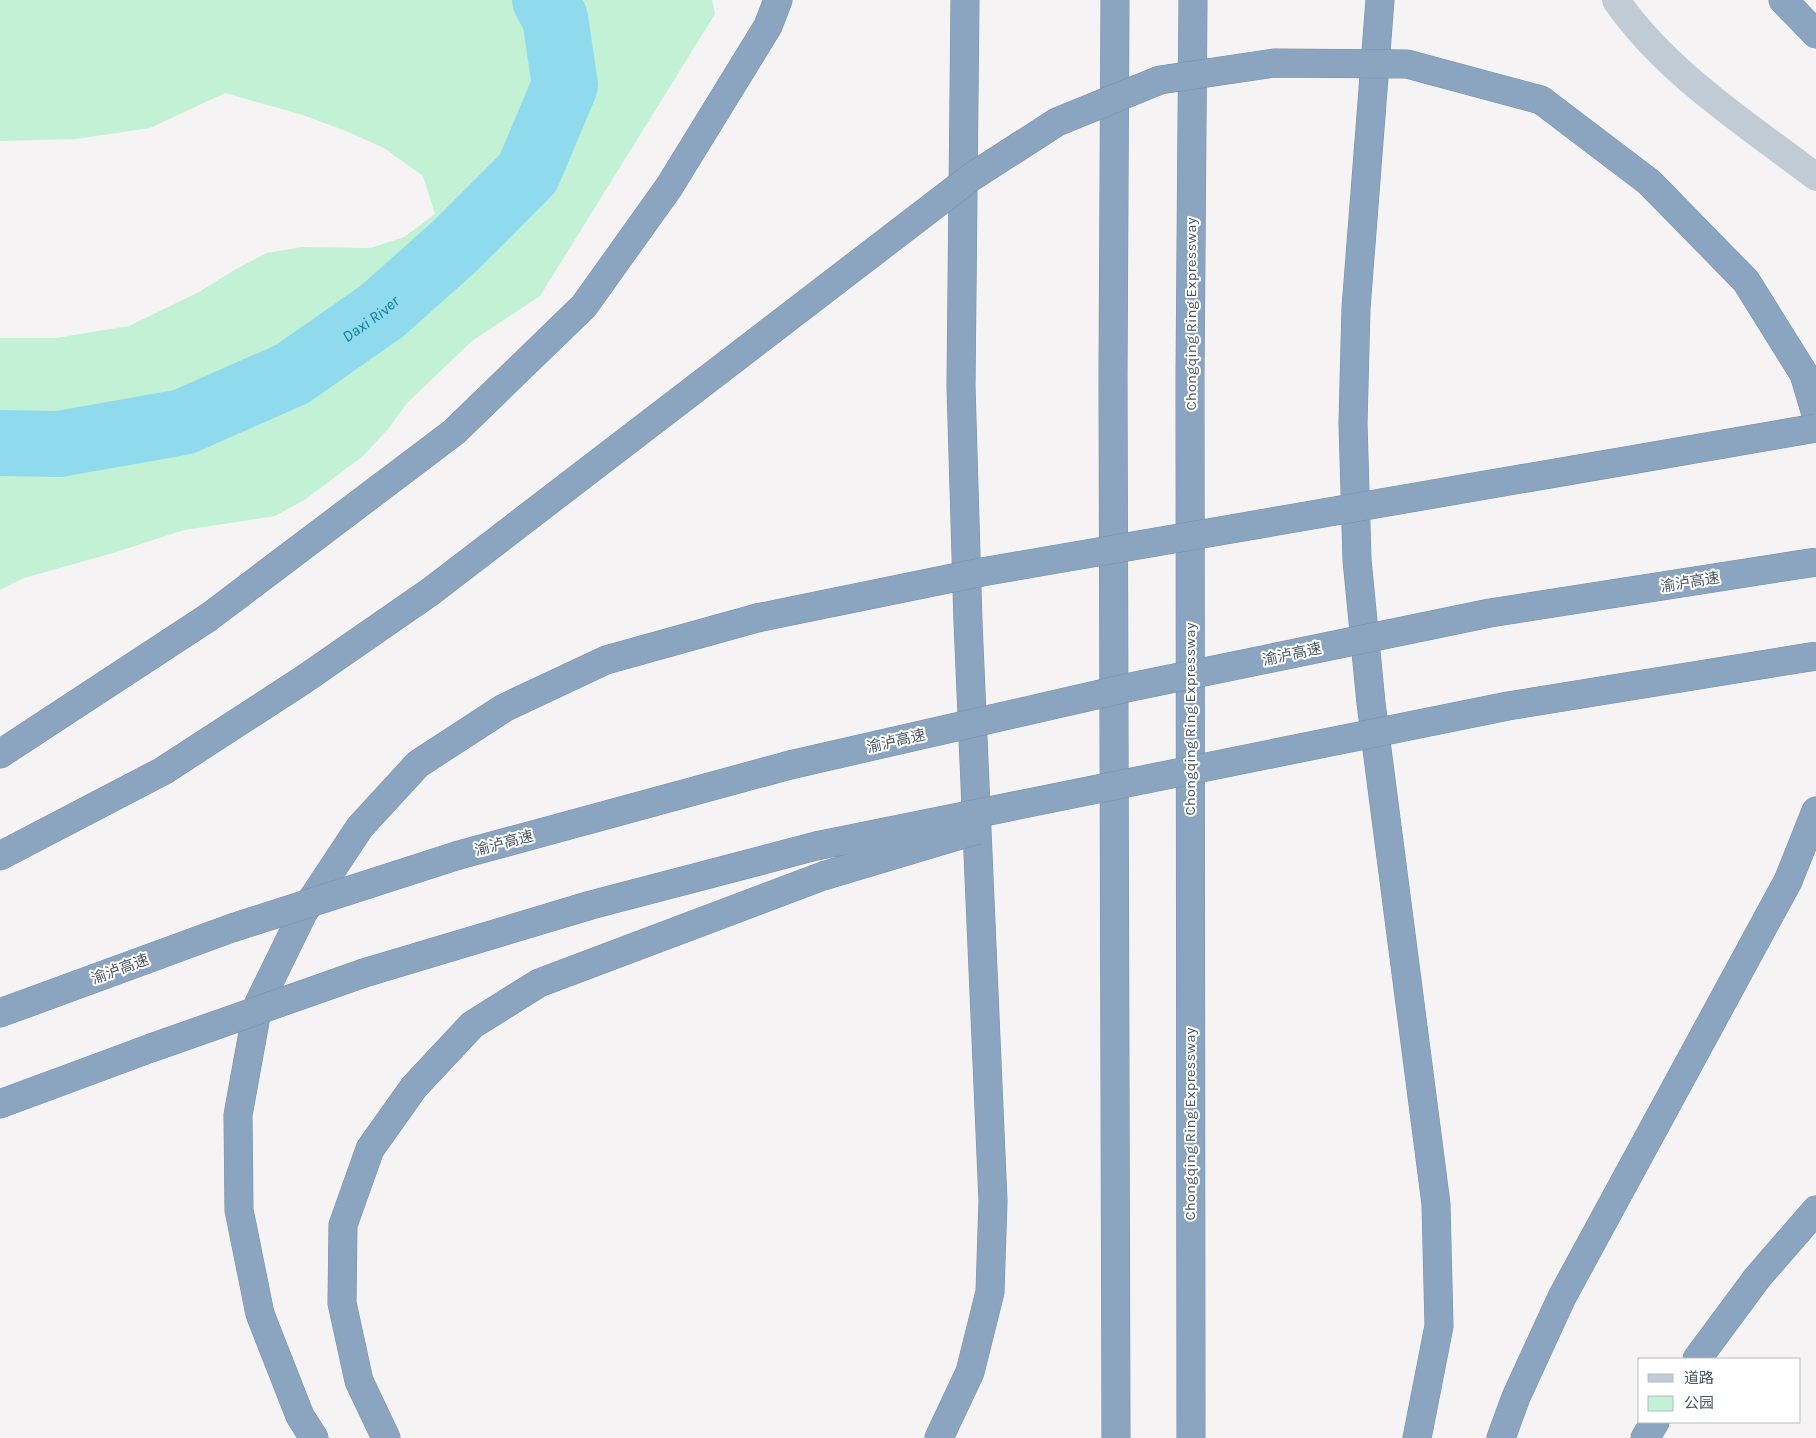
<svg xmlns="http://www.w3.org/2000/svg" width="1816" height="1438" font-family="Karla,'Noto Sans SC',sans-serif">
<rect width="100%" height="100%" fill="#f5f3f3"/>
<path fill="#c3f1d5" d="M0,0H712L715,14L540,296L472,341L407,403L388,429L363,456L306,499L275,516L184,530L113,553L24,578L0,590V338H56L129,326L199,292L236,269L267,253L301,247L371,248L404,237L435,214L423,176L384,148L346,131L303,115L225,93L150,128L76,139L0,141Z"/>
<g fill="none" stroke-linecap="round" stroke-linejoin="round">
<path stroke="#90daee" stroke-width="66" id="s1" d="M0,443L59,444L183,422L292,374L382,311L455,246L528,173L565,85L555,18L545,0"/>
<defs>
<path id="highway" d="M1115,0L1113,376L1116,1438
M1380,0L1356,308L1353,423L1357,560L1371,703L1436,1204L1439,1326L1417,1438
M1783,0L1816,34
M1541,100L1649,182L1746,281L1804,374L1816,414
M0,754L209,617L454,432L584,306L669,187L768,26L778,0
M459,855L790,765
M0,856L163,771L303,680L430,592
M364,973L591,905L816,846
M0,1013L232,928
M0,1104L151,1048
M1697,1359L1757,1278L1816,1210
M314,1438L300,1416L260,1314L239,1210L238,1115L258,1005L303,913L360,827L418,764L504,708L606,660L757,618
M386,1438L359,1381L342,1303L343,1225L370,1149L414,1087L472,1025L539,983L823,876
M939,1438L970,1372L990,1292L993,1201L968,622L961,386L965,0
M1191,1438L1190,377L1193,0
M1501,1438L1516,1397L1562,1297L1788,881L1816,811
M1645,1438L1655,1422"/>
</defs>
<use href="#highway" stroke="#7690ad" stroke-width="29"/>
<path stroke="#c1cbd6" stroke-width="28" d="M1616,0C1665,72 1748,125 1816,177"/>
<use href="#highway" stroke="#8ba5c1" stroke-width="28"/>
<defs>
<path id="highway-bridge" d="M430,592L970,178L1057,122L1160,80L1274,63L1407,64L1541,100
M757,618L982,572L1816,428
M790,765L1131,687L1490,613L1816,562
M816,846L1508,706L1816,656
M823,876L977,830
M232,928L459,855
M151,1048L364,973"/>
</defs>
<use href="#highway-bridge" stroke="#7690ad" stroke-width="29" stroke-linecap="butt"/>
<use href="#highway-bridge" stroke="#8ba5c1" stroke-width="28"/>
</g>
<g text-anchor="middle" stroke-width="4" stroke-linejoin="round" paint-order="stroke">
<g font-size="15" fill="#4a5661" stroke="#fff">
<text transform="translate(1191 314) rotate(-90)" y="5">Chongqing Ring Expressway</text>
<text transform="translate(1690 582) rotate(-9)" y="5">渝泸高速</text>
<text transform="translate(1292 654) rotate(-12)" y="5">渝泸高速</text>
<text transform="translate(1190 719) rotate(-90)" y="5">Chongqing Ring Expressway</text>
<text transform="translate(896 741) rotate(-13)" y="5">渝泸高速</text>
<text transform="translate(504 843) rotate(-15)" y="5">渝泸高速</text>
<text transform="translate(120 969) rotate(-20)" y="5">渝泸高速</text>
<text transform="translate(1190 1124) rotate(-90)" y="5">Chongqing Ring Expressway</text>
</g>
<g font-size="16" font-style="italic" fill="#0c7c9b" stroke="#fff">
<text dy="6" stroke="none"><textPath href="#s1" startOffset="400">Daxi River</textPath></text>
</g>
</g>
<rect x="1638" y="1358" width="162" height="65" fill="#ffffff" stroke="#b7bbc0"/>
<rect x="1648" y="1374" width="25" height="8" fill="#c1cbd6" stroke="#b7bbc0"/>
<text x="1684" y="1383" font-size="15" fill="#4a5661">道路</text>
<rect x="1648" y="1396" width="25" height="15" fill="#c3f1d5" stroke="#b7bbc0"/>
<text x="1684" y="1408" font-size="15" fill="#4a5661">公园</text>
</svg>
